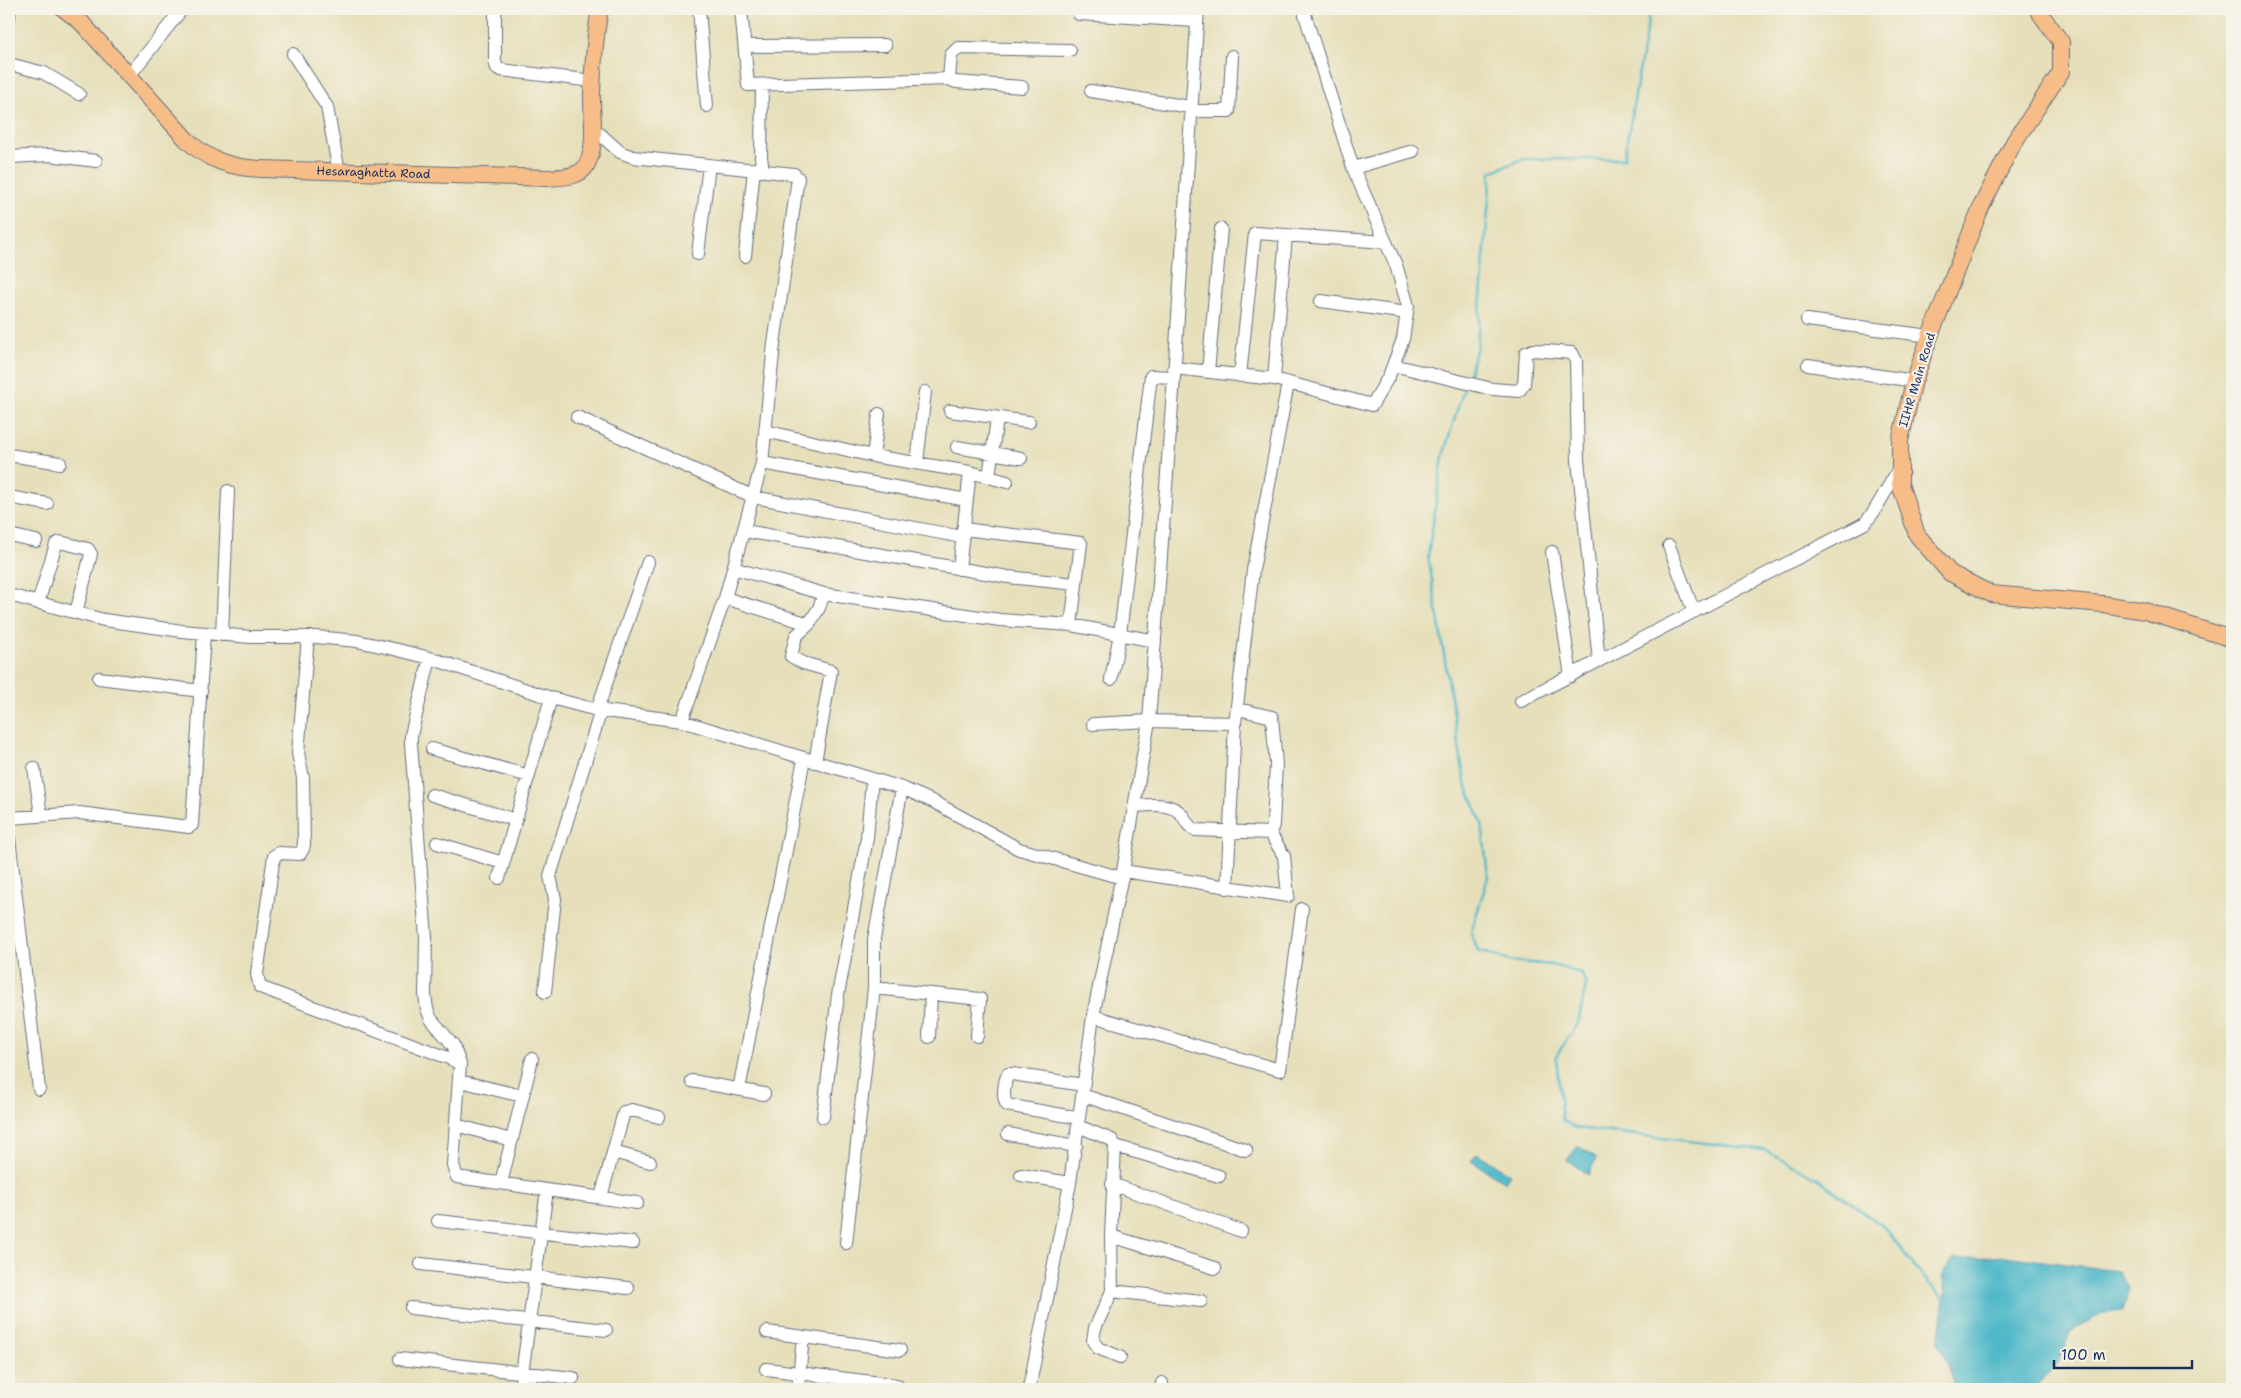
<svg xmlns="http://www.w3.org/2000/svg" width="2241" height="1398" font-family="'Shantell Sans',sans-serif">
<rect width="100%" height="100%" fill="#f7f3e8"/>
<filter id="ink" filterUnits="userSpaceOnUse"><feTurbulence type="fractalNoise" baseFrequency=".02" numOctaves="2"/><feDisplacementMap in="SourceGraphic" scale="10" xChannelSelector="R" yChannelSelector="G"/><feConvolveMatrix kernelMatrix="1 2 1 2 8 2 1 2 1" color-interpolation-filters="sRGB"/></filter>
<filter id="wash" filterUnits="userSpaceOnUse"><feTurbulence type="fractalNoise" baseFrequency=".0096" numOctaves="4" result="noise"/><feDisplacementMap in="SourceGraphic" scale="20" xChannelSelector="R" yChannelSelector="G"/><feGaussianBlur stdDeviation="1.12" result="paint"/><feColorMatrix in="noise" values="0 0 0 0 0 0 0 0 0 0 0 0 0 0 0 0 0 1.4 0 .05"/><feComposite in="paint" operator="in"/></filter>
<g filter="url(#wash)">
<rect width="100%" height="100%" fill="#e6dfba"/>
<path fill="#4bb7c8" stroke="#337393" d="M1578,1146L1597,1158L1588,1175L1567,1160Z
M1477,1153L1510,1174L1505,1182L1471,1161Z
M2006,1256L2118,1271L2129,1290L2123,1311L2105,1313L2072,1330L2058,1363L2038,1384L2036,1389H1954L1951,1372L1938,1343L1945,1290L1942,1276L1953,1259Z"/>
<g fill="none" stroke-linecap="round" stroke-linejoin="round">
<path stroke="#4bb7c8" stroke-width="2.5" d="M1467,380L1477,347L1491,172L1523,159H1624L1650,9
M1464,388L1443,456L1428,556L1465,783L1482,823L1488,877L1471,933L1478,951L1509,961L1552,965L1581,973L1586,985L1578,1024L1556,1056L1562,1120L1576,1128L1765,1150L1817,1178L1884,1227L1918,1271L1945,1301"/>
</g>
</g>
<g filter="url(#ink)">
<g fill="none" stroke-linecap="round" stroke-linejoin="round">
<defs>
<path id="minor" d="M495,9V62L497,68L501,70L593,81
M699,9L707,106
M741,9L748,85L949,79L951,55L958,48L1070,50
M1079,14L1196,21
M9,18L10,9
M746,46L885,45
M293,54L327,107L339,172
M9,64L44,73L79,94
M129,76L182,9
M949,79L956,82L1022,87
M762,85L761,157L763,170
M1091,91L1190,107
M1190,111H1229L1232,56
M592,127L620,152L633,157L794,174L798,178L774,344L762,463L725,598L682,721
M9,157L49,155L96,161
M1353,168L1413,151
M698,254L709,165
M745,256L754,169
M1321,301L1407,313
M1807,320L1930,336
M1393,365L1492,389L1519,391L1524,384L1526,353L1533,350L1572,353L1576,361L1578,460L1599,661
M1808,365L1914,381
M1174,368L1274,379L1372,405L1389,376L1403,339L1408,306L1396,265L1353,168L1305,15L1306,9
M1208,372L1221,229
M1240,376L1255,233L1386,242
M1274,379L1286,235
M950,411L1029,422
M577,417L754,497L962,537
M765,431L873,456L970,472L1007,482
M957,447L1021,458
M9,455L60,463
M873,456L879,414
M762,463L967,500
M917,463L925,392
M989,477L997,418
M9,497L47,504
M963,529L1081,543L1071,625L1155,641
M745,531L1008,577L1076,584
M9,535L36,541
M1669,546L1694,612
M1552,552L1571,676
M733,568L824,594L819,608L809,624L796,636L791,656L803,663L831,671L815,762
M959,569L970,472
M824,594L1000,620L1071,625
M9,595L104,620L182,631L251,637H316L357,641L394,649L430,658L551,698L597,710L682,721L902,788L934,802L1019,849L1122,878
M725,598L809,624
M38,603L56,544L60,542L88,549L91,554L76,613
M222,635L228,491
M308,637L298,753L303,778L304,844L303,849L300,854L279,853L274,856L257,974L260,987L451,1059L460,1064L453,1165L457,1177L637,1203
M430,658L411,735V744L426,938L425,995L427,1009L431,1019L453,1045L460,1064
M99,678L201,691
M1111,679L1120,634L1151,376L1174,377
M1521,701L1865,523L1873,513L1900,467
M1238,709L1272,717L1276,764L1273,825L1270,833
M597,710L648,562
M1093,724L1149,721L1235,723
M432,749L529,776
M34,768L41,815
M432,795L516,820
M9,818L79,813L189,827L192,825L204,633
M9,838L39,1089
M437,843L503,863
M1123,871L1288,896L1284,856L1270,833L1195,830C1185,824 1188,822 1182,815C1172,802 1150,805 1135,806
M499,878L551,698
M1227,888L1235,723L1253,570L1288,383
M874,988L980,999L977,1036
M545,992L555,899L550,876L601,710
M1093,1016L1280,1070L1302,909
M929,1037L931,994
M460,1081L522,1096
M692,1081L764,1094
M739,1089L804,759
M1082,1095L1246,1150
M823,1117L838,995L867,838L872,779
M1079,1118L1007,1105C1002,1098 1004,1082 1008,1074H1012L1083,1085
M456,1125L511,1140
M1078,1126L1112,1140L1115,1146L1111,1236L1112,1291L1095,1328L1093,1341L1098,1348L1120,1357
M1008,1134L1076,1146
M1115,1146L1219,1176
M613,1152L650,1162
M1021,1175L1070,1183
M501,1183L532,1059
M1112,1184L1241,1231
M601,1197L624,1112L632,1110L659,1117
M438,1221L633,1243
M1111,1236L1215,1268
M846,1243L874,988V939L902,788
M421,1264L628,1288
M1112,1291L1201,1301
M411,1308L606,1330
M767,1332L900,1350
M400,1359L573,1378
M766,1369L897,1385
M520,1389L547,1190
M798,1389L803,1337
M1029,1389L1070,1183L1093,1016L1123,871L1149,721L1174,377L1198,9
M1161,1389L1162,1383"/>
<g id="major">
<path id="s1" d="M64,9L81,22L187,140C208,161 233,168 262,169L547,178C559,177 579,178 586,166C598,145 591,116 592,93C593,65 595,36 600,9"/>
<path d="M2037,9L2061,42V72L2014,142L1981,207L1930,336L1914,381L1900,441V484L1917,535L1950,573L1991,594L2103,604L2145,611L2232,639"/>
</g>
</defs>
<use href="#minor" stroke="#626d7e" stroke-width="14"/>
<use href="#major" stroke="#626d7e" stroke-width="18"/>
<use href="#minor" stroke="#fff" stroke-width="12"/>
<use href="#major" stroke="#f7bd88" stroke-width="16"/>
</g>
</g>
<g text-anchor="middle" stroke-width="4.5" stroke-linejoin="round" paint-order="stroke">
<g font-size="12" fill="#1b2f5e" stroke="#f7f3e8">
<text dy="4" stroke="none"><textPath href="#s1" startOffset="374">Hesaraghatta Road</textPath></text>
<text transform="translate(1917 380) rotate(-73)" y="4">IIHR Main Road</text>
</g>
</g>
<rect width="2241" height="1398" fill="none" stroke="#f7f3e8" stroke-width="30"/>
<path d="M2054 1360v8h138v-8" fill="none" stroke="#1b2f5e" stroke-width="2.5"/>
<text x="2061" y="1360" font-size="15" fill="#1b2f5e" stroke="#f7f3e8" stroke-width="4" paint-order="stroke">100 m</text>
</svg>
